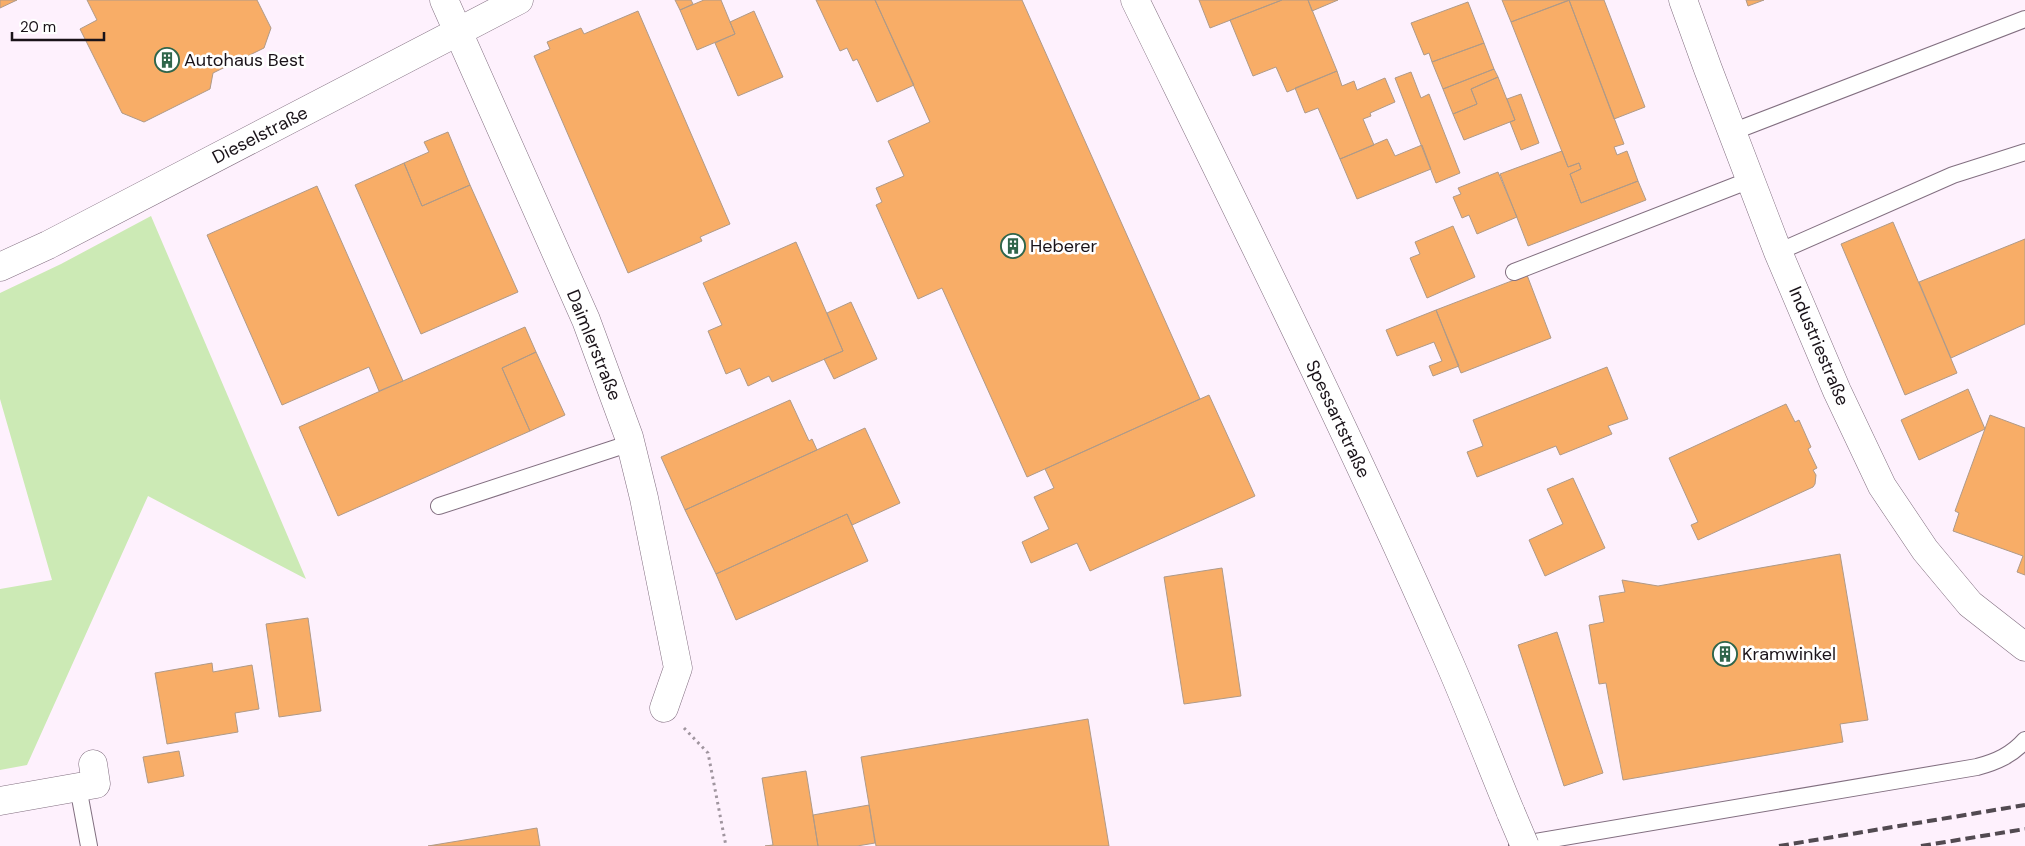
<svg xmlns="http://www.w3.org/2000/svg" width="2025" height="846" font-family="'DM Sans',sans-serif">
<rect width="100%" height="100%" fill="#fef1fd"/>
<path fill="#cceab5" d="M151,216L306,579L148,496L27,765L0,770V589L52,580L0,399V293L61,264Z"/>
<path fill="#f8ad67" stroke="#af9a88" d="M0,0H17L0,8Z
M87,0H257L271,28L264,48L213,73L210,89L144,122L122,113L80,29L97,20Z
M675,0H691L693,4L680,10Z
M704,0H721L735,34L697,50L680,10Z
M816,0H875L914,85L877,102L857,59L853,61L847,48L840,51Z
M875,0H1022L1200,399L1027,477L942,288L918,299L876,205L882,202L876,188L904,176L888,141L930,122Z
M1199,0H1282L1210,28Z
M1282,0H1308L1337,71L1287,92L1276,67L1253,76L1230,20Z
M1308,0H1338L1312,11Z
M1502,0H1570L1511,22Z
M1569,0L1624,144L1614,147L1617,155L1627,151L1638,181L1581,203L1570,174L1581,169L1579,163L1568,167L1511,22Z
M1569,0H1604L1645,107L1614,119Z
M1746,0H1764L1748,6Z
M1468,2L1484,43L1432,62L1429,53L1424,55L1411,23Z
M638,11L730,224L700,237L702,241L628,273L534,56L550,49L547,42L581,28L584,34Z
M754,11L783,77L738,96L715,43L735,34L730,22Z
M1484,43L1494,69L1443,89L1432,62Z
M1494,69L1498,77L1471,89L1477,104L1453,114L1443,89Z
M1337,71L1342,86L1354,81L1357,90L1385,78L1395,102L1370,113L1371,116L1363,119L1374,145L1340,159L1318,108L1305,113L1295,88Z
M1411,72L1421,98L1429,94L1460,173L1436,183L1395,78Z
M1498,77L1515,120L1464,140L1453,114L1477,104L1471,89Z
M1521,94L1539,143L1521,150L1510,122L1515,120L1507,99Z
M448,132L470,185L422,206L404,163L429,152L424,142Z
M1387,139L1395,156L1422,145L1431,169L1357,199L1340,159Z
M1562,151L1568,167L1579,163L1581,169L1570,174L1581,203L1638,181L1646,200L1528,246L1500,174Z
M404,163L422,206L470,185L518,292L421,334L355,185Z
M1498,172L1517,217L1477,234L1469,215L1462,218L1453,197L1461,194L1458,188Z
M317,186L403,381L379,391L369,367L282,405L207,235Z
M1893,222L1957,373L1905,395L1841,244Z
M1453,226L1475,277L1427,298L1410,258L1420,254L1415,242Z
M2025,239V324L1951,358L1919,282Z
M796,242L843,351L772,382L769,376L748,386L740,368L726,374L708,331L722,325L703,283Z
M1527,275L1551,338L1461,373L1436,310Z
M851,302L877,359L834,379L824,359L843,351L827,313Z
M1436,310L1459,366L1433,376L1429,366L1442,361L1434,342L1397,356L1386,330Z
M525,327L536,352L502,368L530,431L338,516L299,427Z
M536,352L565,415L530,431L502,368Z
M1607,367L1628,419L1608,426L1612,434L1560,455L1556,446L1477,477L1467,452L1483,446L1473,420Z
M1968,389L1985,429L1919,460L1901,420Z
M1209,395L1255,496L1090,571L1077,543L1031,563L1022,542L1049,529L1034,497L1054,488L1045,469Z
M790,400L809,441L812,439L817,450L685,510L661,457Z
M1786,404L1795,422L1799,420L1811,447L1808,449L1817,468L1813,470L1816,475L1815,484L1813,487L1698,540L1691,525L1698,522L1669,458Z
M1990,415L2025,428V575L2017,572L2023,556L1953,531L1959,513L1955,511Z
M865,428L900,503L852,525L847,514L716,574L685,510Z
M1573,478L1605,548L1545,576L1529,540L1563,524L1547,489Z
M847,514L868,561L736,620L716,574Z
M1840,554L1868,720L1840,724L1843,742L1623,780L1606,683L1599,684L1589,625L1604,622L1599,596L1625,592L1622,580L1658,586Z
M1222,568L1241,696L1184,704L1164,577Z
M308,618L321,711L279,717L266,624Z
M1557,632L1603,773L1564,786L1518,645Z
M212,663L213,672L252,665L259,709L235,713L238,732L167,744L155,673Z
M1088,719L1109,846H876L861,757Z
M179,751L184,776L148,783L143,757Z
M806,771L818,846H765L773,845L762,778Z
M869,805L875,843L857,846H818L813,815Z
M537,828L540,846H428Z"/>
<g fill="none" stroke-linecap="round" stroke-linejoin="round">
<defs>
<path id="service" d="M1732,132L2025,19
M1778,252L1953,175L2025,152
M1514,272L1750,180
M439,506L631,443
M78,787L89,846
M1517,845L1977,767C1996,762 2012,755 2025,740"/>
<path id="minor" d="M444,0L586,320L629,437L644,498L678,668L664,708
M1683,0L1708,69L1778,252L1837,391L1882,486L1925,550L1970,604L2025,647
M0,801L96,784L93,764"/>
<path id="tertiary" d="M0,267L48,245L519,0"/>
<path id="secondary" d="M1135,0C1241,217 1349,434 1446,655C1469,707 1489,760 1511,813"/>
</defs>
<use href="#service" stroke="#826f80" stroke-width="18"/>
<use href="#minor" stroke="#826f80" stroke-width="29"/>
<use href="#tertiary" stroke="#826f80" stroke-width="29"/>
<use href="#secondary" stroke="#826f80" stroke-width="29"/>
<path stroke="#a0959f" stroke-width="3" stroke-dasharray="2.5 4" stroke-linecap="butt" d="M684,728L708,753L726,846"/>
<use href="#service" stroke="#fff" stroke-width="16"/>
<use href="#minor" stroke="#fff" stroke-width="28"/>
<use href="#tertiary" stroke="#fff" stroke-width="28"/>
<use href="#secondary" stroke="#fff" stroke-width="28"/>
<path stroke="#524a51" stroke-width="4" stroke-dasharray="10 5" stroke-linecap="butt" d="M1779,846L2025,805
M1921,846L2025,829"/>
<defs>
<path id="secondary-bridge" d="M1511,813L1525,846"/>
</defs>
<use href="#secondary-bridge" stroke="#826f80" stroke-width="29" stroke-linecap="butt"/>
<use href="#secondary-bridge" stroke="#fff" stroke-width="28"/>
</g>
<defs>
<symbol id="building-ring" viewBox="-11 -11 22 22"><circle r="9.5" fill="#fff" stroke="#2f654b" stroke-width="1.5"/><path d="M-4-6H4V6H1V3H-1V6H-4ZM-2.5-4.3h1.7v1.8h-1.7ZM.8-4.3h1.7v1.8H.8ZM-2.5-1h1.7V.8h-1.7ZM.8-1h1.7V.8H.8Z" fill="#2f654b"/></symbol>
</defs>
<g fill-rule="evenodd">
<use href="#building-ring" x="153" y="46" width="28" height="28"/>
<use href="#building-ring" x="999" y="232" width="28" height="28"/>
<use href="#building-ring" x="1711" y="640" width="28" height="28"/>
</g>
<g text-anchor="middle" stroke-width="5" stroke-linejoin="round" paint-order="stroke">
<g font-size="18" fill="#1a1319" stroke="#fff" text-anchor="start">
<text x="184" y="66">Autohaus Best</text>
<text x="1030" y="252">Heberer</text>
<text x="1742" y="660">Kramwinkel</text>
</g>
<g font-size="18" fill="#1a1319" stroke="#fff">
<text transform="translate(260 135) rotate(-27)" y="6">Dieselstraße</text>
<text transform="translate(594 345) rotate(68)" y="6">Daimlerstraße</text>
<text transform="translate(1819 346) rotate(67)" y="6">Industriestraße</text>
<text transform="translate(1338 419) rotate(65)" y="6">Spessartstraße</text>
</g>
</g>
<path d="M12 32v8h92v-8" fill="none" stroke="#1a1319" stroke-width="2.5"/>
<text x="20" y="32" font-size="15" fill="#1a1319" stroke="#ffffff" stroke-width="4" paint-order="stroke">20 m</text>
</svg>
